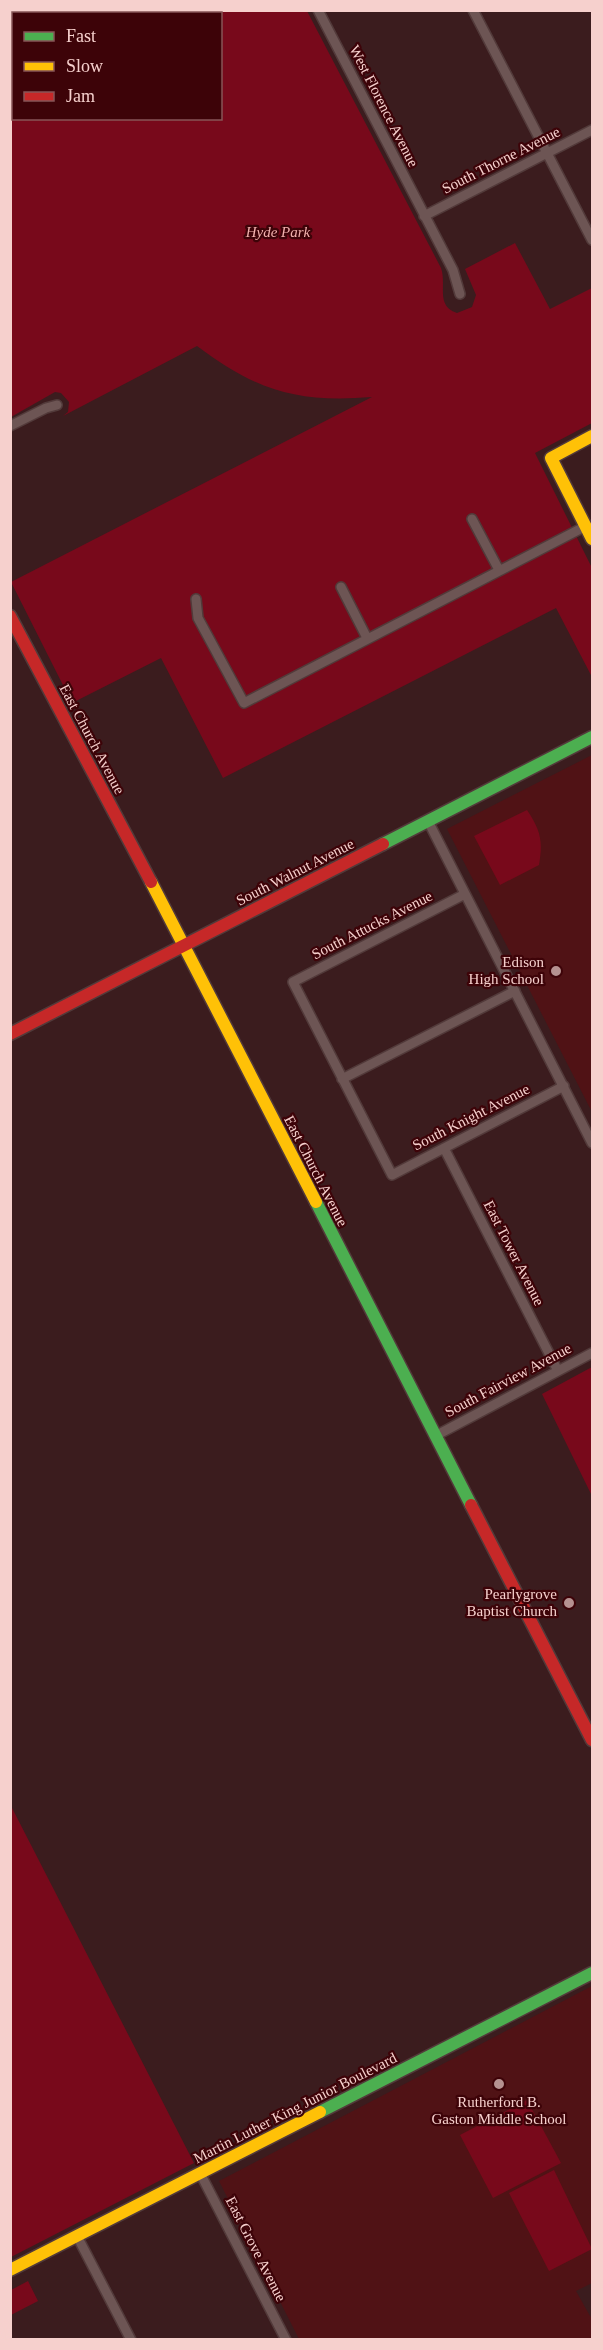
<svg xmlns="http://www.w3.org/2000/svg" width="603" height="2350" font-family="'Times New Roman',serif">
<rect width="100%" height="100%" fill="#3b1c1e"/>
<path fill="#501215" d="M592,755V1112L447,829Z
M592,1986V2283L576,2291L590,2316L592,2318V2339H299L219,2181Z"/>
<path fill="#78091b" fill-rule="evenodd" d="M11,11H307L441,268C447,285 435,306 457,313L472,307L476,295L465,269L515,243L550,309L592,288V423L535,453L592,568V677L556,608L223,778L161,658L72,703L11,582L372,397C297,403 257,391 197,346L63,416L68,412L69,402L61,393L55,392L11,417ZM14,14H220V118H14Z
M527,810C541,831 543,841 539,865L500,885L474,836Z
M592,1367V1496L542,1394Z
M11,1806L194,2163L11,2257H10Z
M527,2100L561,2163L493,2198L460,2135Z
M554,2170L592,2249L549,2271L509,2193Z
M28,2281L38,2301L11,2315V2290Z"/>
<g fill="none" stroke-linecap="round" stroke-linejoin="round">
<defs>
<path id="street" d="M318,10L453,270L460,294
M473,10L592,240
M424,216L592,130
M10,426L46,408L57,405
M472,519L499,570
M341,587L367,638
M196,599L198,618L244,703L586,526
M428,821L592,1143
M465,894L293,982L392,1175L564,1086
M342,1079L515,991
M444,1148L558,1371
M437,1435L592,1353
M200,2173L286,2340
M77,2236L131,2340"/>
<path id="fast" d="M383,844L592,737
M316,1202L471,1505
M320,2112L592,1973"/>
<path id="slow" d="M592,436L551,458L592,539
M151,882L316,1202
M10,2270L320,2112"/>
<path id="jam" d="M10,616L151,882
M10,1034L383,844
M471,1505L592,1740"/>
</defs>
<use href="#street" stroke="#523a3a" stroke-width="12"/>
<use href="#fast" stroke="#523a3a" stroke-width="15"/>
<use href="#slow" stroke="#523a3a" stroke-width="15"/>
<use href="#jam" stroke="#523a3a" stroke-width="15"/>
<use href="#street" stroke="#6d5554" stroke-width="9"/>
<use href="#fast" stroke="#4caf50" stroke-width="12"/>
<use href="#slow" stroke="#ffc107" stroke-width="12"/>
<use href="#jam" stroke="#c62828" stroke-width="12"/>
</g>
<g fill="#b59190" stroke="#3d0308" stroke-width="2">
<circle cx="556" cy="971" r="6"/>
<circle cx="569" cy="1603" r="6"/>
<circle cx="499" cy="2084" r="6"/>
</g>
<g text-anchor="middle" stroke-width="4.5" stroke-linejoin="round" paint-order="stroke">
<g font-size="15" fill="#f6d0cd" stroke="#3d0308">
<text transform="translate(384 106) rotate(63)" y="5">West Florence Avenue</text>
<text transform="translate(501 160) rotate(-27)" y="5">South Thorne Avenue</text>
<text transform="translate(92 739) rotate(62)" y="5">East Church Avenue</text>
<text transform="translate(295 872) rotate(-27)" y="5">South Walnut Avenue</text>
<text transform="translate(372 925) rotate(-27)" y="5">South Attucks Avenue</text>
<text transform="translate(471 1117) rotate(-27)" y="5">South Knight Avenue</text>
<text transform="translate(316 1171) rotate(63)" y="5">East Church Avenue</text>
<text transform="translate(514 1253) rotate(63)" y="5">East Tower Avenue</text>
<text transform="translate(508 1380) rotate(-28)" y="5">South Fairview Avenue</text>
<text transform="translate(295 2108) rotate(-27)" y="5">Martin Luther King Junior Boulevard</text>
<text transform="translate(256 2249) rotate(63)" y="5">East Grove Avenue</text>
</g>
<g font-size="15" font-style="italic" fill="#f2b1ae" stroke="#3d0308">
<text x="278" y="237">Hyde Park</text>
</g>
<g font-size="15" fill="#f6d0cd" stroke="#3d0308" text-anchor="end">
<text x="544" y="967">Edison<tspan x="544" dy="17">High School</tspan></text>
<text x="557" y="1599">Pearlygrove<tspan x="557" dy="17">Baptist Church</tspan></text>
<text x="499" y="2107" text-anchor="middle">Rutherford B.<tspan x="499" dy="17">Gaston Middle School</tspan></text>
</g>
</g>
<rect width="603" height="2350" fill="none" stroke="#f6d0cd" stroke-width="24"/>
<rect x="12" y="12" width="210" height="108" fill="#3d0308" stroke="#875557" stroke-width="1.5"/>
<rect x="24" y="32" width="30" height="9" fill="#4caf50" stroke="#875557" stroke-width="1.5"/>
<text x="66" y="42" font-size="18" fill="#f6d0cd">Fast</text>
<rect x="24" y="62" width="30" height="9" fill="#ffc107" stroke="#875557" stroke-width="1.5"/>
<text x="66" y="72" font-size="18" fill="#f6d0cd">Slow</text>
<rect x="24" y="92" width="30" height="9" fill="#c62828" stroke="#875557" stroke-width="1.5"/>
<text x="66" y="102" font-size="18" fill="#f6d0cd">Jam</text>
</svg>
